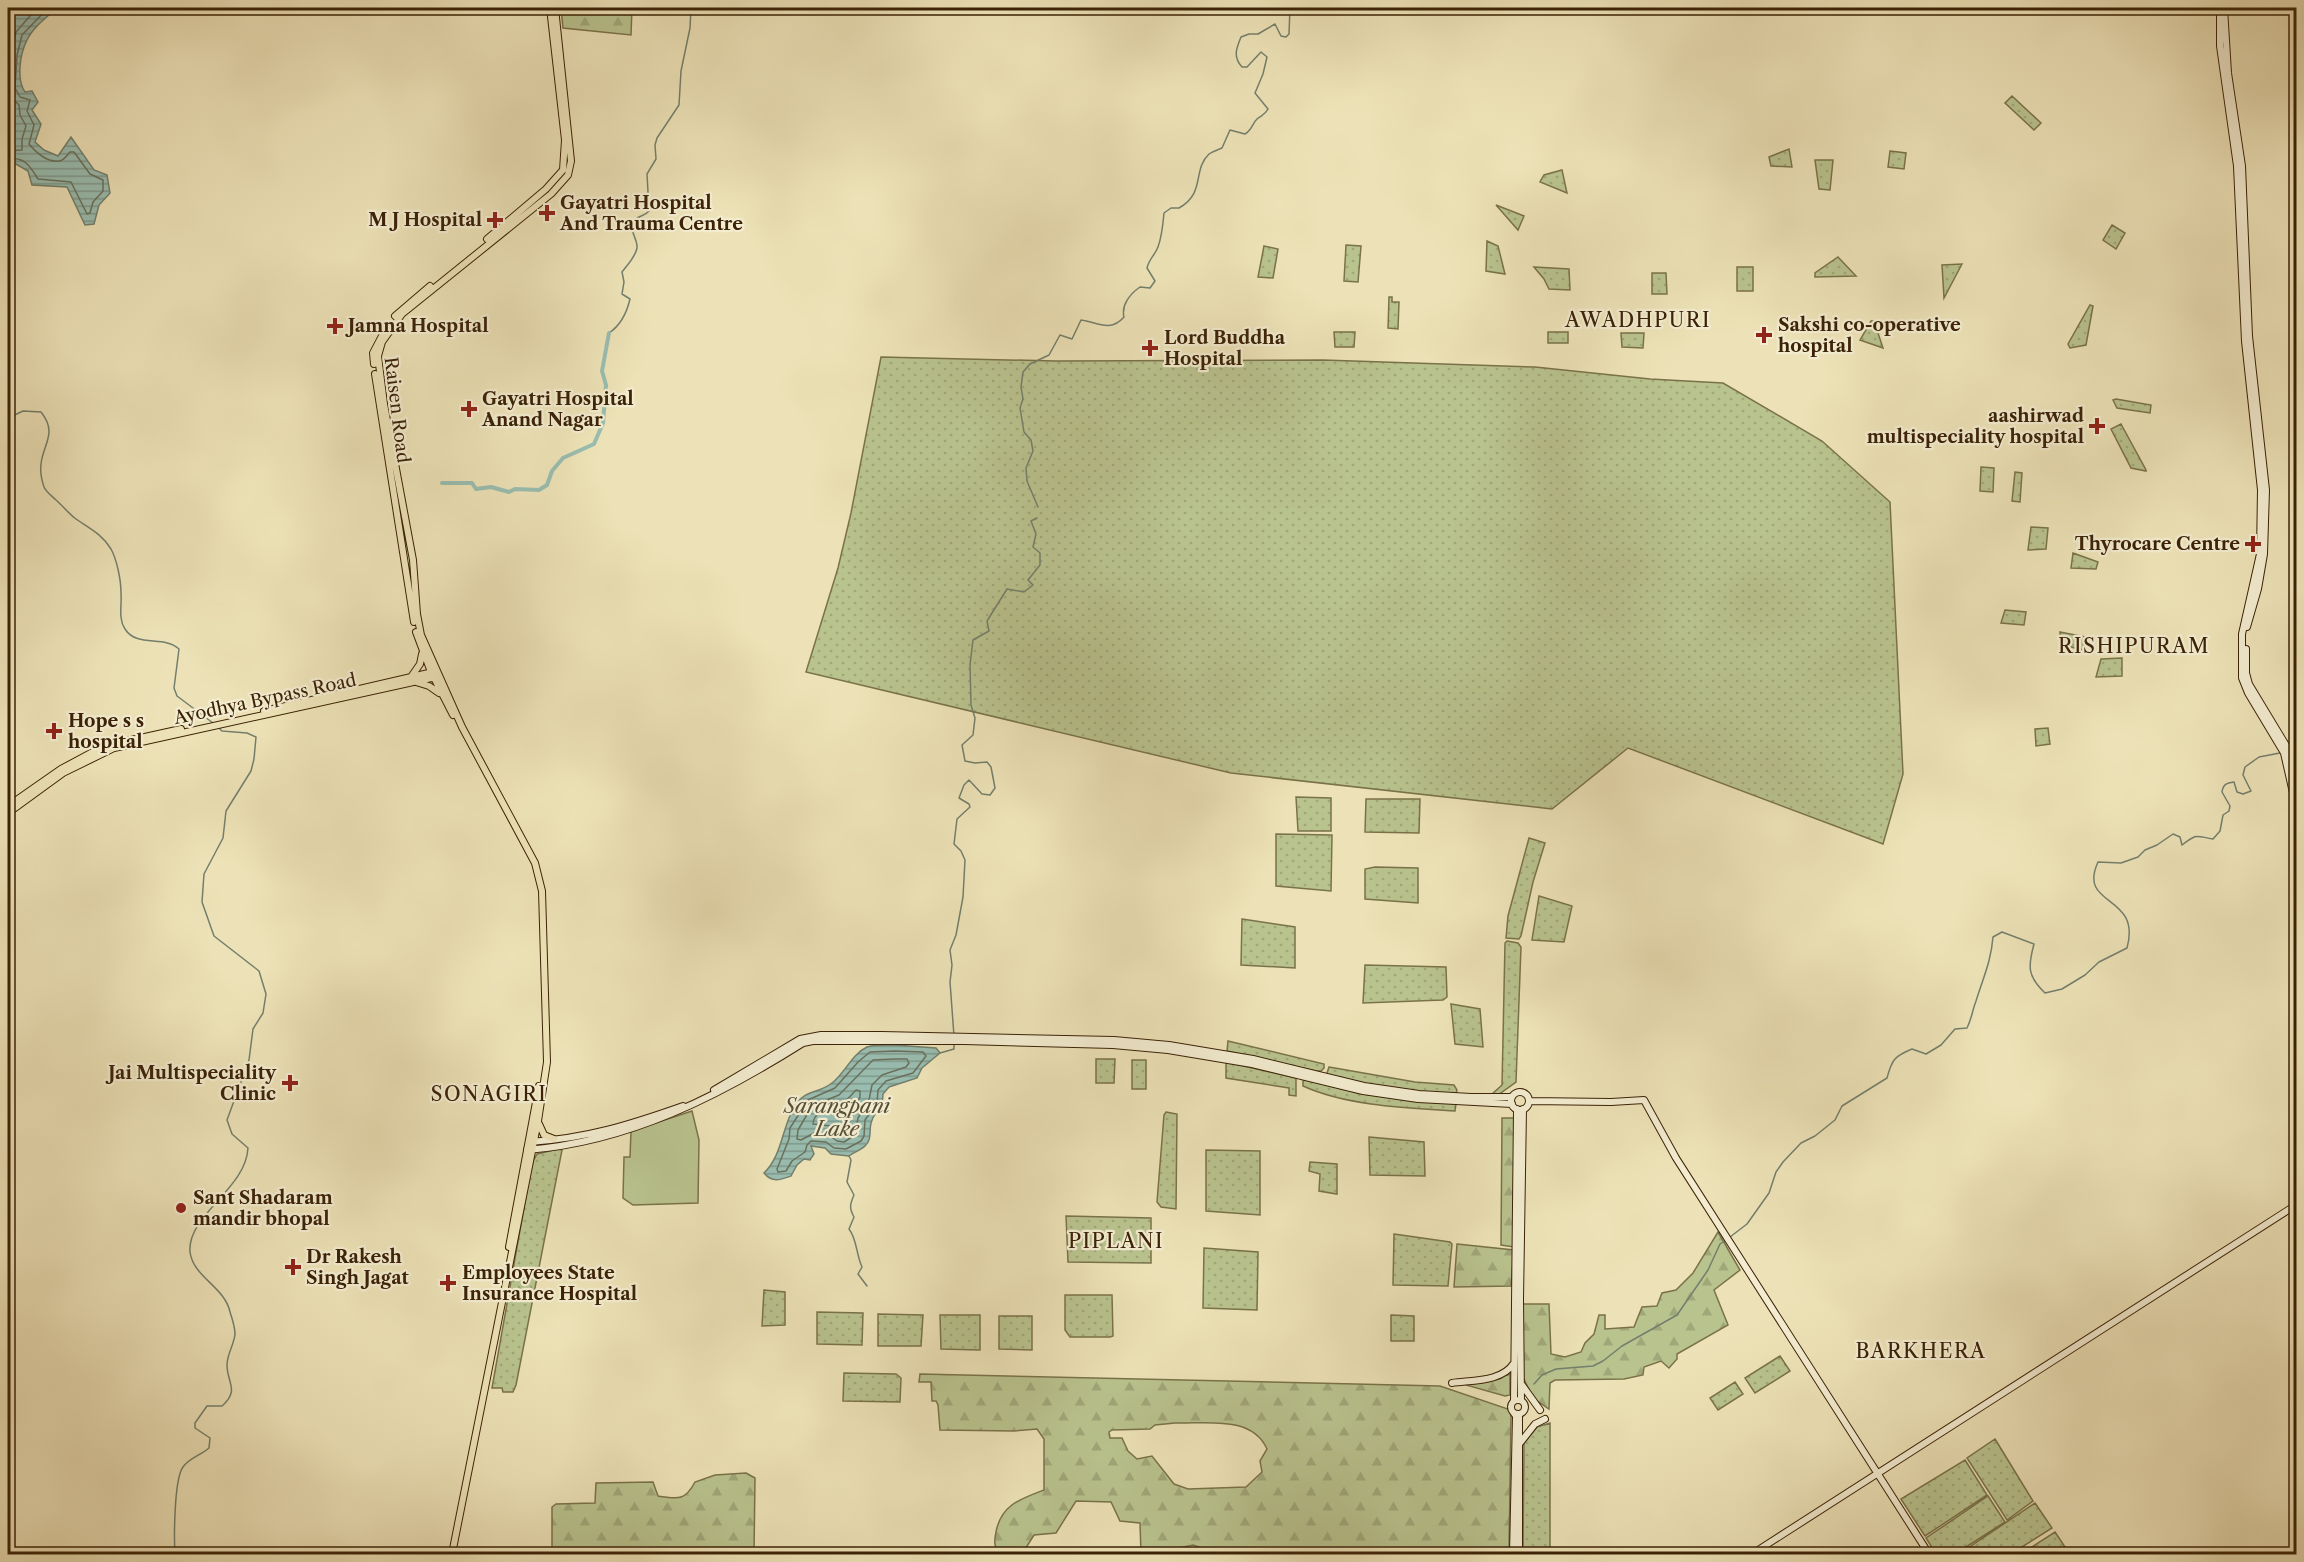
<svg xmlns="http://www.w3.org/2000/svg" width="2304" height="1562" font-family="'Libre Caslon Text',serif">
<defs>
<pattern id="grass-dots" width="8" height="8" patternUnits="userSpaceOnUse" patternTransform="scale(1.5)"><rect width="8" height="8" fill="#b9c38e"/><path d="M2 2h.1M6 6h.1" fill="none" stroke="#a0a779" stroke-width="1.8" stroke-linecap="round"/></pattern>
<pattern id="forest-firs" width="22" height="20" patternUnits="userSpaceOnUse" patternTransform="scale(1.5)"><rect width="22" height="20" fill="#b9c38e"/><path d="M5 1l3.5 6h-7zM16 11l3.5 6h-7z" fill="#a0a779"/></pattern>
<pattern id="water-rules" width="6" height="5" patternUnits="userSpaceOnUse" patternTransform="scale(1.5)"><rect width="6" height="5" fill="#99bdb0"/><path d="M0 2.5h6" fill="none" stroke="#7e998d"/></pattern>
</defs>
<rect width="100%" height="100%" fill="#ede2b7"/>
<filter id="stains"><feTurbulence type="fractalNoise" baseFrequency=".00333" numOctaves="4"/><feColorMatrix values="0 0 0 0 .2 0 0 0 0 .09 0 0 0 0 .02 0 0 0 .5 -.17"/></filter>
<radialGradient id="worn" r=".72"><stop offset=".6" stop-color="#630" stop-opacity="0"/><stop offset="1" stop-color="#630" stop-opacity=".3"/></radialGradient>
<path fill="url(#grass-dots)" stroke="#7a724a" stroke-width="1.5" d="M2012,96L2041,123L2034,130L2005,103Z
M1789,149L1792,167L1771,166L1769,157Z
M1890,151L1906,153L1904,169L1888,167Z
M1815,160H1833L1830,190L1819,189Z
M1562,170L1567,193L1540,182L1544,175Z
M1496,205L1524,216L1518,230Z
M2112,225L2125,233L2116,249L2103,240Z
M1487,241L1498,246L1505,274L1486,271Z
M1346,245L1361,246L1358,282L1344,281Z
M1264,246L1278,249L1273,278L1258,277Z
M1838,257L1856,276L1815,277V273Z
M1962,264L1944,298L1942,265Z
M1534,267L1569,269L1570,290L1549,289L1544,279Z
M1737,267H1753V291H1737Z
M1652,273H1666L1667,294H1652Z
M1389,297H1392V302H1399L1398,329L1388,328Z
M2090,305L2093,306L2086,345L2070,348L2068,344Z
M1871,321H1874L1883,348L1860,340Z
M1334,332H1355L1354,347H1335Z
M1548,332H1568V343H1548Z
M1621,333H1644L1643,348L1622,347Z
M881,357L1056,361L1323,360L1535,367L1650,379L1723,383L1822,441L1890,502L1903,774L1883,844L1628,748L1552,809L1231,773L806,672L838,568L851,513Z
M2116,399L2151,405L2150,413L2117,408L2113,400Z
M2121,424L2146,470V471L2131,468L2111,429Z
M1981,467L1994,468L1993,492L1980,491Z
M2015,472L2022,473L2020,502L2012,501Z
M2031,527L2048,528L2046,549L2028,550Z
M2073,553L2098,562L2096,569L2071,568Z
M2005,610L2026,612L2024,625L2001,623Z
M2060,632L2086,637L2082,650L2060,644Z
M2122,658V676L2096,677L2101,659Z
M2048,728L2050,744L2036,746L2035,729Z
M1296,797L1331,798V831H1298Z
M1366,799H1420L1419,833L1365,832Z
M1276,834L1332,835L1331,891L1276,886Z
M1529,838L1545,843L1533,882L1521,936L1519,939L1506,938L1508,916Z
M1375,867L1418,868V903L1365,899V869Z
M1539,896L1572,906L1564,942L1532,940Z
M1242,919L1295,927V968L1241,965Z
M1507,941L1518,943L1521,947L1516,1082L1498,1095H1491L1502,1085L1505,943Z
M1365,965L1446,967L1447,997L1443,1000L1363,1003Z
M1451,1004L1480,1009L1483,1047L1455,1044Z
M1228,1041L1324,1064V1068L1321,1071H1316L1227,1051Z
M1096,1059H1115L1114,1083H1096Z
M1132,1060H1146V1089H1132Z
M1226,1062L1296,1078V1096L1289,1095V1088L1226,1078Z
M1329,1067L1415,1082L1454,1085L1457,1090L1456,1094L1451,1095L1378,1087L1328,1075L1327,1073Z
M1307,1079L1363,1094L1456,1104L1455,1111C1407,1108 1347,1106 1303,1086V1081Z
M1166,1112L1177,1114L1176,1209L1161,1207L1157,1202L1164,1115Z
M1369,1137L1424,1142L1425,1176L1370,1175Z
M558,1149L562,1150L516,1385L513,1392H503L502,1388H492L532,1163L537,1154Z
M1206,1150L1260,1151V1215L1206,1211Z
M1310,1162L1337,1164V1194L1319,1191L1320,1174L1309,1171Z
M1066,1216L1151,1218V1263L1068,1262Z
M1394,1234L1450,1242L1452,1244L1448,1286L1393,1285Z
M1204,1248L1258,1252L1257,1310L1203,1308Z
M764,1290L785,1292V1325L762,1326Z
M1065,1295H1112L1113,1336L1110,1337H1070L1065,1330Z
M817,1312L863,1313L862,1345L817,1344Z
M878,1314L923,1315L921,1346H878Z
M940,1315H980V1350L941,1349Z
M1391,1315L1414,1316V1341H1391Z
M999,1316H1032V1350L999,1349Z
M1780,1356L1790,1371L1755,1393L1745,1378Z
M844,1373L896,1374L901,1378L900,1402L843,1401Z
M1735,1382L1743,1394L1718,1410L1710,1398Z
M1550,1423V1554H1523L1524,1443L1537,1427Z
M1995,1439L2033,1501L2007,1520L1967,1458Z
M1965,1460L1987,1495L1925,1536L1901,1499Z
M1988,1496L2005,1522L1955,1554H1936L1926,1538Z
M2035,1503L2052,1528L2011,1554H1959Z
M2055,1532L2067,1550L2060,1554H2021Z"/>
<path fill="url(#forest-firs)" stroke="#7a724a" stroke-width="1.5" fill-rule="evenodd" d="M561,8H632L631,35L563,28Z
M1502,1118H1514V1247L1501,1245Z
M1718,1232L1740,1270L1714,1290L1728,1325L1677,1354V1359L1669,1368L1661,1361L1644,1367L1643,1375L1624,1379L1555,1380L1550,1383L1549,1409L1533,1398L1522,1375V1304H1549L1551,1354L1565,1357L1581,1352L1585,1343L1594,1334L1599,1315H1605V1329L1634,1327L1642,1307L1657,1306L1662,1293L1676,1290L1693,1273Z
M1457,1244L1514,1250L1511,1286L1454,1287Z
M920,1374L1440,1386L1508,1409L1511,1414L1509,1554H1221L1193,1545L1151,1554H1141L1140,1523L1120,1521L1111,1502L1076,1501L1056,1533L1034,1535L1022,1554H999C994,1545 994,1542 996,1532C1001,1505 1020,1499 1044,1490V1439L1037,1429L1014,1431L940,1430L938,1405L936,1401H932L931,1382H919ZM1175,1423C1206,1424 1252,1415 1267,1449L1260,1461L1262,1472L1246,1487L1188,1489L1174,1484L1152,1456L1137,1459L1128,1451L1122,1438H1110L1109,1432L1112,1430L1150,1429L1155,1425Z
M1510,1374V1395L1505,1396L1466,1385V1383L1484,1381Z
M746,1473L755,1478L754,1554H552V1507L556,1504L595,1503L596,1483L653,1482L658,1496C678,1499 685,1501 695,1482L715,1475Z"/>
<path fill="#b9c38e" stroke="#7a724a" stroke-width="1.5" d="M692,1111L699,1140L698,1203L633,1205L623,1198L624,1157H630L631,1131Z"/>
<path fill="url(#water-rules)" stroke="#737f6c" stroke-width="1.5" d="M8,8H57C47,17 33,27 27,40C20,54 16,79 25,92L32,91L38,102L32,110L41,124L35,142L44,150L58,156L71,137L94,170L107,175L110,193L99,205L94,224L85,225L67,187L32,185L28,171L16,164H8Z
M895,1045L936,1048L940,1053L922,1068L917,1078L889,1087L883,1094C883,1111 874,1110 871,1123C869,1131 872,1140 865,1146C861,1150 854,1152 849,1156L831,1154L825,1148L811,1146L814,1154L810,1160L804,1159L797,1165L791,1176C780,1180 772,1183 764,1173C782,1156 782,1128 794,1107C805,1089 818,1094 832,1083C845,1073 852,1054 867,1047C874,1044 887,1045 895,1045Z"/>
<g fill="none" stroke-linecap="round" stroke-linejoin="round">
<path stroke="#6a705b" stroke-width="1.5" d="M8,65L16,32L37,8
M8,87L13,99L19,105L20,115L26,126L22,139V150L8,151
M8,158C26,158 29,165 38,179L71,182L87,214L90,213L93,202L103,191V180L90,174L74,152H70C67,155 64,161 59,161C48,163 35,152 29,144L34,125L27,111L30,100L20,97L15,88L17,55L22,35L48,8
M895,1051L923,1052L926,1056L913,1073L886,1081L878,1090L877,1103L865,1120L864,1136L861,1141L846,1149L834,1148L826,1142L811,1141L807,1145L805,1152L792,1161L786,1171L778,1172L777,1169L789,1139L790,1128L808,1100L835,1088L858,1062L870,1052Z
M895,1059H907L909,1063L906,1067L882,1075L872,1085L869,1100L858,1118L855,1135L844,1142L837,1141L829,1135L814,1133L801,1140L797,1139L798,1130L812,1106L839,1095L873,1060Z
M856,1090L860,1091V1097L850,1113L847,1129L841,1132L831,1126L813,1124C814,1110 830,1109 841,1104C847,1101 851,1095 856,1090Z"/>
<path stroke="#737f6c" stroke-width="1.5" d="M609,333C621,325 627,312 630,299L622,294L624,282L622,272C627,265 635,258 637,248C638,238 628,231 634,221C638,215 644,217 649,211L647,174L656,159L655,145L657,138L679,105L681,71L690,28L691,8
M8,418L23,411L41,412C58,433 43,444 41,464C40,471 42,481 44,487C46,492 52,496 56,500C63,506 69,514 76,519C89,528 102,534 111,549C117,560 121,580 121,593C122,605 118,619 125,629C137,648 164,635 179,649L174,688L177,696L213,723
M1038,507L1027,481L1026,468L1033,451L1031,440L1024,432L1020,408L1023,399L1021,387L1023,372L1030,364L1049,355L1060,335L1072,339L1081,320C1097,322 1110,333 1124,317C1121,305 1130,294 1140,287L1150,288L1155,281L1147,268C1149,259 1155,255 1158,247C1162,236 1163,224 1164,213L1171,208H1179C1206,193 1192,170 1209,154C1213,151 1218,150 1222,148L1230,130L1245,134C1252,130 1252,124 1257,119C1262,115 1265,115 1268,109L1255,93L1263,74L1267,57L1261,52L1247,67H1242C1233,57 1236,49 1241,37L1249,34H1258L1275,24L1281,36L1286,37L1289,34L1290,8
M2290,748L2296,746
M954,1036L950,982L952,965L950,950L956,935L963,897L965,860L961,851L954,844L957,819L970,807L969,804L959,798L964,785L969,780L982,794L990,795L995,788L991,767L987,762L975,763L965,761L962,745L973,735L975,718L971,705L970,665L973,640L989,631L987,621L1007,589L1024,592L1033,585L1028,580L1040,565V553L1033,547L1036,534L1031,521L1037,518
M940,1053L954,1049V1043
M849,1156L851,1160L847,1182L854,1195C850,1204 849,1208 854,1217L849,1229C857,1239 856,1254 862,1267L858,1274L867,1286
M1730,1237L1747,1224L1769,1193L1776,1172L1783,1162L1801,1143L1815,1136L1835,1120L1842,1106L1887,1078C1892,1059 1895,1056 1912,1049L1926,1054L1941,1045L1955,1029L1967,1028C1972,1018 1972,1011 1976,1001C1983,978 1991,962 1993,937L2002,932L2034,944C2028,966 2027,976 2045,993L2062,989L2085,975L2099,962L2127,948C2142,893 2077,908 2098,862L2121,863L2138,857L2145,850L2157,845L2173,834L2180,837L2182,845C2198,833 2195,836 2213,839L2220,831L2223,815L2229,811L2230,806L2222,792C2223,784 2227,783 2234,782L2237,792L2243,794L2251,791L2243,775L2245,767L2259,757L2280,753
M1534,1384L1542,1375L1556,1369L1593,1366L1603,1361L1622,1346L1677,1315L1708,1270L1720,1244L1726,1240
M175,1554C174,1538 174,1479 183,1467C189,1458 201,1455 209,1448L210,1438L195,1428V1423L207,1406H222C240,1390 227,1383 227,1365C227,1354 234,1345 235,1334C235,1328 232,1318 230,1312C225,1287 193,1277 190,1252C187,1215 246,1189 248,1148L232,1134L227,1120L249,1060L253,1029L263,1013L266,994L259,971L214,936L202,902L204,874L223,838L226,811L251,771L254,759L256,737L247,733L222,731L219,728"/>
<path stroke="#99bdb0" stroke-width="4" d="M442,483H472L476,489L491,487L509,492L515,489L539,490L547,485L552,471L563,458L594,444L603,423L606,385L602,371L609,333"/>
<defs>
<path id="secondary" d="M2220,8V46L2237,166L2245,341L2261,490L2260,554L2242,634V678L2248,693L2284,753L2296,806
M2224,8L2228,73L2242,166L2249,336L2266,490L2264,554L2258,589L2247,627
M2246,649V673L2249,684L2287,747L2296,783
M714,1090L800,1039L821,1035H882L1114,1040L1169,1045L1253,1059L1364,1086L1419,1094L1471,1097H1512
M1511 1101a9 9 0 1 1 18 0a9 9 0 1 1-18 0Z
M1529,1101L1611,1102L1644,1100L1676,1158L1929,1554
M530,1142C588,1138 629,1125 683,1106
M527,1150C629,1142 719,1096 803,1043L813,1041H964L1113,1045L1168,1050L1252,1064L1363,1091L1418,1099L1512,1104
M1452,1383C1473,1380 1502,1382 1514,1363
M1522,1385L1540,1410
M1511 1407a7 7 0 1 1 14 0a7 7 0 1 1-14 0Z
M1521,1400L1520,1299L1523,1109
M1514,1401L1517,1109
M1513,1412L1516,1416L1513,1554
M1520,1443L1535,1424L1545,1419
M1519,1554V1414
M1752,1554L2296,1205"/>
<path id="primary" d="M487,239L546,189L563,170L565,140L550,8
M395,316L430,286
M374,364L373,353L383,334
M375,374L414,622
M416,632L431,672L453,715
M411,677L420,664L422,654
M416,682L429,686L439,693
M264,711L433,672
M8,806L61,769L104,746L181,729
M8,813L63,773L114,748L436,677
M539,1124L544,1135L554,1139
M509,1247L539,1086
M452,1554L538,1121L547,1062L542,891L535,863L462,727L421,635L417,614L413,560L384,404L378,356L382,342L402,314L551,194L568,175L571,161L555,8"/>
</defs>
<use href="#secondary" stroke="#3b2206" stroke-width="8"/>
<use href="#primary" stroke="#3b2206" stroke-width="8"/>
<use href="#secondary" stroke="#f3ecd0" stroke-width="6"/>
<use href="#primary" stroke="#ede2b7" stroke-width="6"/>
</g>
<g fill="#8f2418" stroke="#f3ecd0" stroke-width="2">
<path d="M544 204h6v6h6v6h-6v6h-6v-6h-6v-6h6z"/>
<path d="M492 211h6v6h6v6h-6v6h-6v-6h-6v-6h6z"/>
<path d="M332 317h6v6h6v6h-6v6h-6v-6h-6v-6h6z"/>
<path d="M1761 326h6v6h6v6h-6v6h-6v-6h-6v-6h6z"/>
<path d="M1147 339h6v6h6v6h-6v6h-6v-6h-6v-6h6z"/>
<path d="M466 400h6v6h6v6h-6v6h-6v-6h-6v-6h6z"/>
<path d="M2094 417h6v6h6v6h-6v6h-6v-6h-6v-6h6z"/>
<path d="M2250 535h6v6h6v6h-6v6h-6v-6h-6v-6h6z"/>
<path d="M51 722h6v6h6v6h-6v6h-6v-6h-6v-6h6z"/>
<path d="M287 1074h6v6h6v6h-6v6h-6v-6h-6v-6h6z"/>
<circle cx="181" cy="1208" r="6"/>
<path d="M290 1258h6v6h6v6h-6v6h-6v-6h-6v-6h6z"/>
<path d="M445 1274h6v6h6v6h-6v6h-6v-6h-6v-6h6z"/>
</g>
<g text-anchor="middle" stroke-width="4.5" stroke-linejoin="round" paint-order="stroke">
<g font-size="18" font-weight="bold" fill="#3b2206" stroke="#f3ecd0" text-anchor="start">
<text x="560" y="209">Gayatri Hospital<tspan x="560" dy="21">And Trauma Centre</tspan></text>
<text x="482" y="226" text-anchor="end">M J Hospital</text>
<text x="1778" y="331">Sakshi co-operative<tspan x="1778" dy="21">hospital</tspan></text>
<text x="348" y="332">Jamna Hospital</text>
<text x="1164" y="344">Lord Buddha<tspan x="1164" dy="21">Hospital</tspan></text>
<text x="482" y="405">Gayatri Hospital<tspan x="482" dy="21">Anand Nagar</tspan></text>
<text x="2084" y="422" text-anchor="end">aashirwad<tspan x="2084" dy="21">multispeciality hospital</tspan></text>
<text x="2240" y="550" text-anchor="end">Thyrocare Centre</text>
<text x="68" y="727">Hope s s<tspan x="68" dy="21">hospital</tspan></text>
<text x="276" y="1079" text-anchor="end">Jai Multispeciality<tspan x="276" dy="21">Clinic</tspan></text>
<text x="193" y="1204">Sant Shadaram<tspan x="193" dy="21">mandir bhopal</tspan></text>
<text x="306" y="1263">Dr Rakesh<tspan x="306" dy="21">Singh Jagat</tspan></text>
<text x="462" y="1279">Employees State<tspan x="462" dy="21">Insurance Hospital</tspan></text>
</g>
<g font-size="18" fill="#3b2206" stroke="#f3ecd0">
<text transform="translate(397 410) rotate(83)" y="6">Raisen Road</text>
<text transform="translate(265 699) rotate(-12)" y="6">Ayodhya Bypass Road</text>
</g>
<g font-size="20" letter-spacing="1.5" fill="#3b2206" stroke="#f3ecd0">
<text x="1638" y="327">AWADHPURI</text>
<text x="2134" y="653">RISHIPURAM</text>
<text x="489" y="1101">SONAGIRI</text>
<text x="1116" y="1248">PIPLANI</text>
<text x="1921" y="1358">BARKHERA</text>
</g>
<g font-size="20" font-style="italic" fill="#575039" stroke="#f3ecd0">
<text x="837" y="1113">Sarangpani<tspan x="837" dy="23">Lake</tspan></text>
</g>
</g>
<rect width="2304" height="1562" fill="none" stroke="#ede2b7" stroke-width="30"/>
<rect x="9" y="9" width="2286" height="1544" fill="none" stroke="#3b2206" stroke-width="3"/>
<rect x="15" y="15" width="2274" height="1532" fill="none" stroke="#3b2206" stroke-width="1.5"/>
<rect width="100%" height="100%" filter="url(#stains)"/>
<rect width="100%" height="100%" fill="url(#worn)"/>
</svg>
